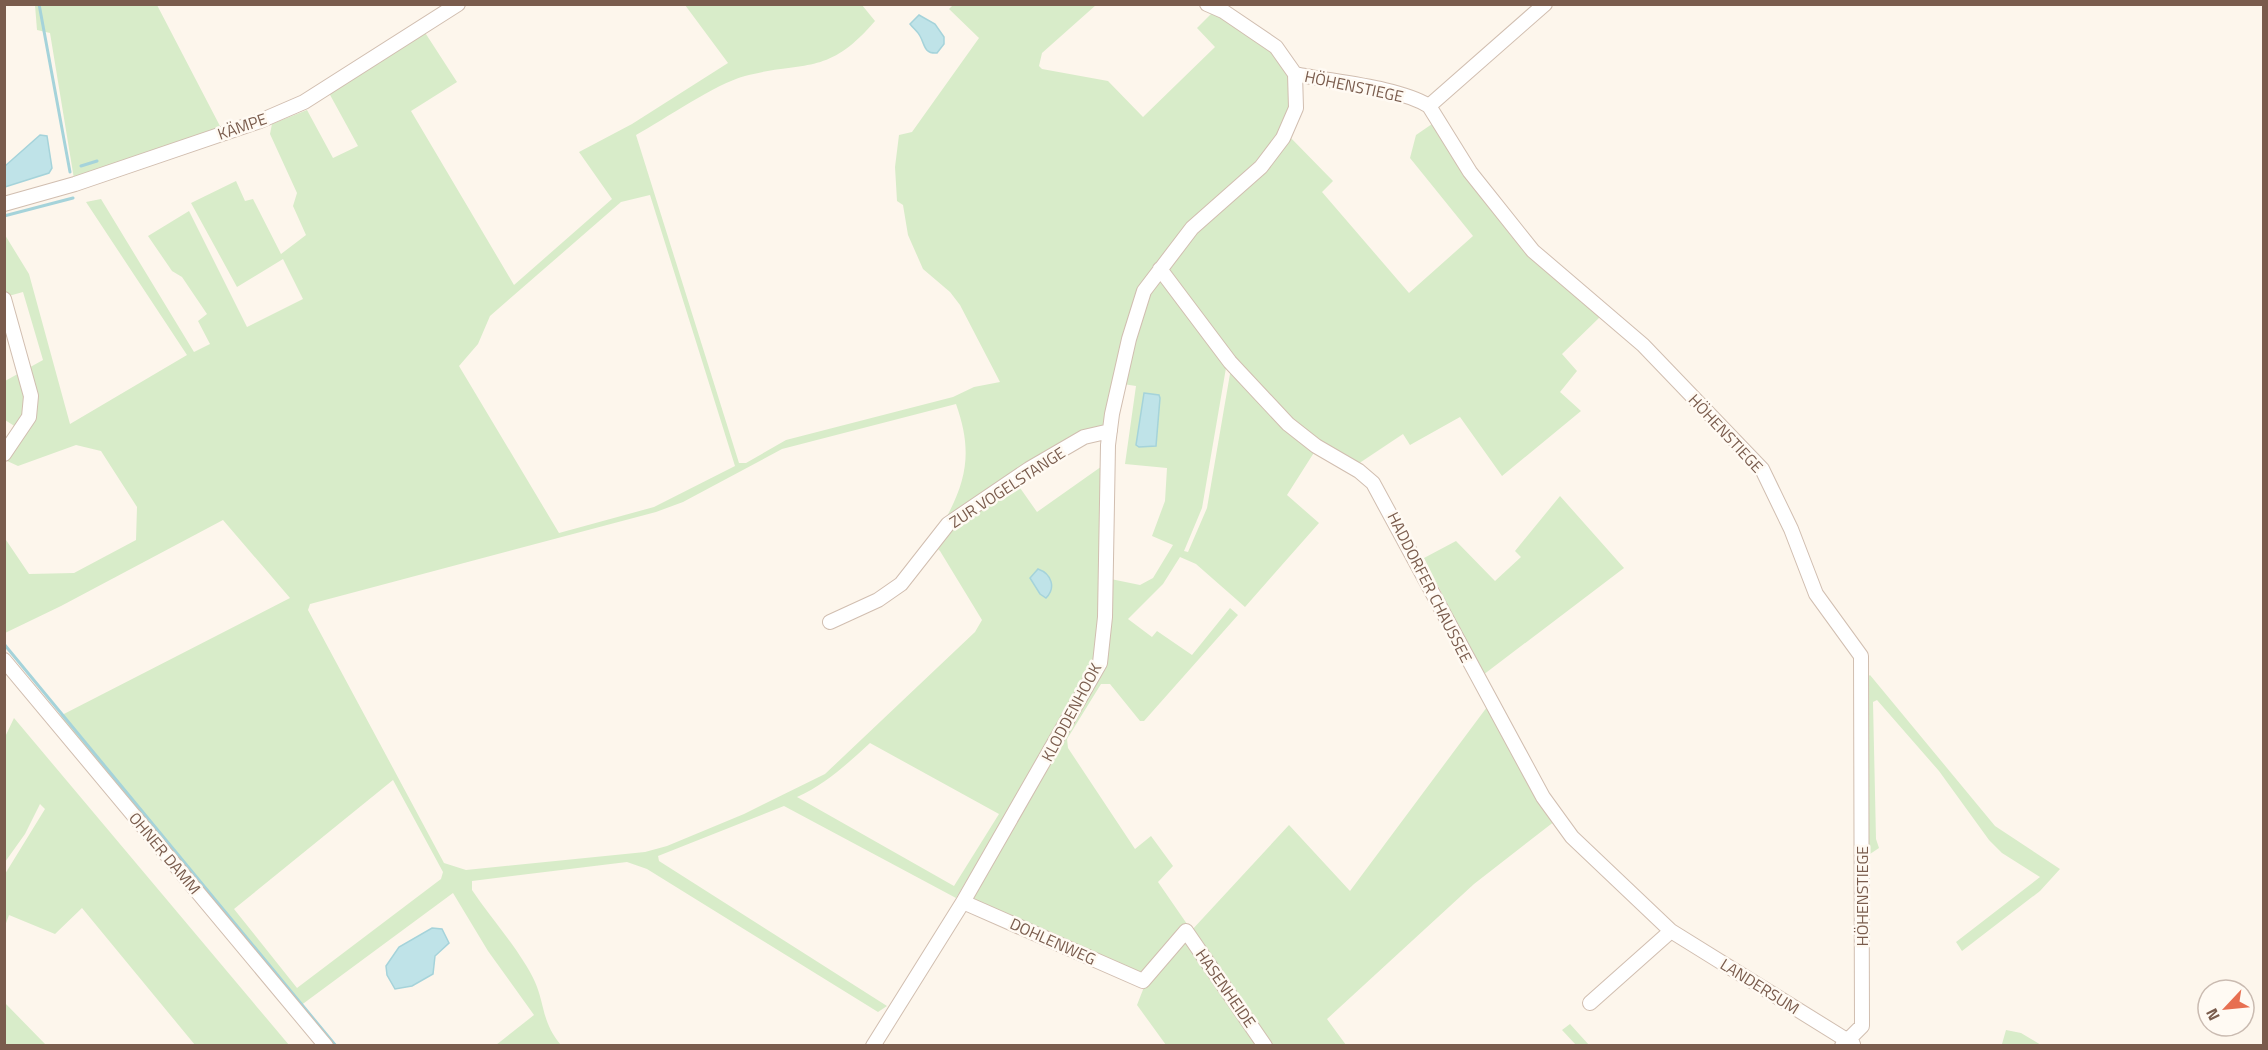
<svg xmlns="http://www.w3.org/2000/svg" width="2268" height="1050" font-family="'Titillium Web',sans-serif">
<rect width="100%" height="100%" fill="#fdf6ec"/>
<path fill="#d8ecc9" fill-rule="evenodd" d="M35,5H157L221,128L74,179L50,33L37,30Z
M685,5H862L875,21C827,77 806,60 745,76C715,84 665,119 636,135L739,463H746L786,440L953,397L974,387L1000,382L960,305L950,292L923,269L908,235L903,205L897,201L895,167L899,135L912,132L979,38L949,9L953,5H1096L1042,53L1039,66L1042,69L1108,81L1143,117L1215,47L1197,28L1214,11L1271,48L1292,75L1293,107L1279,137L1259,163L1190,226L1140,290L1127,334L1107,429C1054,439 991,490 945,520C968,478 972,449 956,404L782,449L683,502L656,512L310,604L308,610L444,863L466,870L645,852L667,846L744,814L825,774L975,632L982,620L940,551L933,544L951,526L1018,485L1037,512L1105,464L1101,577L1140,585L1153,578L1173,545L1152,536L1165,501L1167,468L1125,464L1136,386L1123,384L1131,339L1147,293L1195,229L1264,167L1288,135L1333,181L1322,192L1409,293L1473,236L1410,158L1416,135L1432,124L1471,184L1512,237L1600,317L1562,354L1577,371L1560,392L1581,411L1502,476L1460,417L1410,445L1403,434L1358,464L1291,423L1231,359L1227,362L1202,508L1184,551L1188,552L1207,508L1231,368L1287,427L1315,451L1287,495L1319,523L1245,607L1196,564L1180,557L1163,584L1128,619L1152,637L1157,631L1192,655L1230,608L1238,615L1144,721H1140L1110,684H1101L1067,739L1068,748L1135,849L1151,836L1173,866L1158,882L1187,924L1141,977L966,900L1054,753L1049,746L956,898L784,806L658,856L659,861L887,1006L878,1012L647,869L627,862L472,881V890C490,917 522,953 535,982C545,1005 542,1023 561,1045H496L534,1015L488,951L453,893L300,1006L289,996L58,717L290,598L223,520L61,606L5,633L4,537L29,574L74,573L136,540L137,507L101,451L76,445L18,466L5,460L16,427L5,420V381L43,360L23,292L5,297V235L29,274L70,424L187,355L86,202L101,199L194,352L210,344L198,321L207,314L182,277L172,271L148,236L189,211L247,327L303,299L283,259L237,287L191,203L236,181L245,201L253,199L281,254L306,235L293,206L297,193L270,134L272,124L307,110L333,158L358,146L329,93L424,31L457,82L411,111L514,285L612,199L579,152L632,124L728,63ZM650,195L735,466L654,507L559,533L459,366L478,344L490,316L621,202ZM870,743L999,814L954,886L797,797C826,784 847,764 870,743ZM393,780L443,872L441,879L297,988L234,909Z
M1560,496L1624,568L1483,675L1424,558L1456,541L1495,581L1521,557L1515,551Z
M1870,675L1995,826L2060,869L2040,891L1962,951L1956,942L2040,877L2002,853L1989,840L1939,771L1877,700L1873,702L1876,839L1879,848L1867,856L1864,680Z
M1487,707L1555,821L1474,884L1327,1019L1346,1045H1271L1191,931L1289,825L1350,891Z
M14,718L289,1045H195L82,908L55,934L9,915L5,926V874L45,809L40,804L25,834L5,862V737Z
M1186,936L1263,1045H1166L1137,1005L1146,982Z
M4,1003H5L46,1045H5Z
M1570,1024L1589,1045H1576L1562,1030Z
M2006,1030L2021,1033L2041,1045L2002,1044Z"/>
<path fill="#bfe3e8" stroke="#a5d3da" stroke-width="1.5" d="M919,15L935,24L944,37V44L937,53C924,54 925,45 920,36C918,32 913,28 910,24Z
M40,135L47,136L52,168L49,173L5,187V166Z
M1144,393L1159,395L1160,398L1156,446L1139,447L1136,445Z
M1038,569C1052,574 1056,588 1046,598L1040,594L1030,578Z
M432,928L442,929L449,943L435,956L433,974L412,986L395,989L387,975L386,966L399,947Z"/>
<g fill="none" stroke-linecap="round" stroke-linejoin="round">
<path stroke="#a5d3da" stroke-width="3" d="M39,4L70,172
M81,166L97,161
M4,216L73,198
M4,644L336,1046"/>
<defs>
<path id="minor" d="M1295,74C1333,82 1398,87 1429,106L1470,172L1533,251L1643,345L1762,469L1791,529L1816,594L1861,656L1862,1026L1842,1046
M1429,106L1545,4
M4,204L75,184L260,121L304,102L458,4
M1160,269L1230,362L1288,424L1316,446L1359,471L1373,483L1543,797L1572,837L1671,931L1853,1044
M4,299L31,396L29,417L4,454
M830,622L878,600L901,584L948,524L1029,469L1084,437L1110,431
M4,660L326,1046
M963,902L1143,981L1186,931L1265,1046
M1590,1003L1671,931
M873,1046L963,902L1100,663L1105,617L1108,445L1112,414L1129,339L1144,291L1192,228L1261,167L1283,138L1296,108L1295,74L1276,47L1223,11L1207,4"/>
</defs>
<use href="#minor" stroke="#d1beb0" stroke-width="16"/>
<use href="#minor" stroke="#fff" stroke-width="14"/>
</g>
<g text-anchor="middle" stroke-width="5" stroke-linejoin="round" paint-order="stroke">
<g font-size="16" fill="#7a5c4d" stroke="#fffaf3">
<text transform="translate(1354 86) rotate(12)" y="6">HÖHENSTIEGE</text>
<text transform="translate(242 126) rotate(-19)" y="6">KÄMPE</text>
<text transform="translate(1726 433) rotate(47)" y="6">HÖHENSTIEGE</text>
<text transform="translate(1007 487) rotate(-33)" y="6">ZUR VOGELSTANGE</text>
<text transform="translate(1430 587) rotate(63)" y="6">HADDORFER CHAUSSEE</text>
<text transform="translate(1071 712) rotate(-62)" y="6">KLODDENHOOK</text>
<text transform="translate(165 853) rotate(50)" y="6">OHNER DAMM</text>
<text transform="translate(1862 896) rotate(-90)" y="6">HÖHENSTIEGE</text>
<text transform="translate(1053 941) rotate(24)" y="6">DOHLENWEG</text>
<text transform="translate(1760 986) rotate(32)" y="6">LANDERSUM</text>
<text transform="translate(1226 988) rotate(55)" y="6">HASENHEIDE</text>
</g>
</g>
<rect width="2268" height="1050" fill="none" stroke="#7a5c4d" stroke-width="12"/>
<g transform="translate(2226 1008) rotate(244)"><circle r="28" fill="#fffaf3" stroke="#cabbb1" stroke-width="1.5"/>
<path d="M0-4.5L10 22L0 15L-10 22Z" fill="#e76f51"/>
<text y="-9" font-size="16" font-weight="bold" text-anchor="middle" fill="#7a5c4d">N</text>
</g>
</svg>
